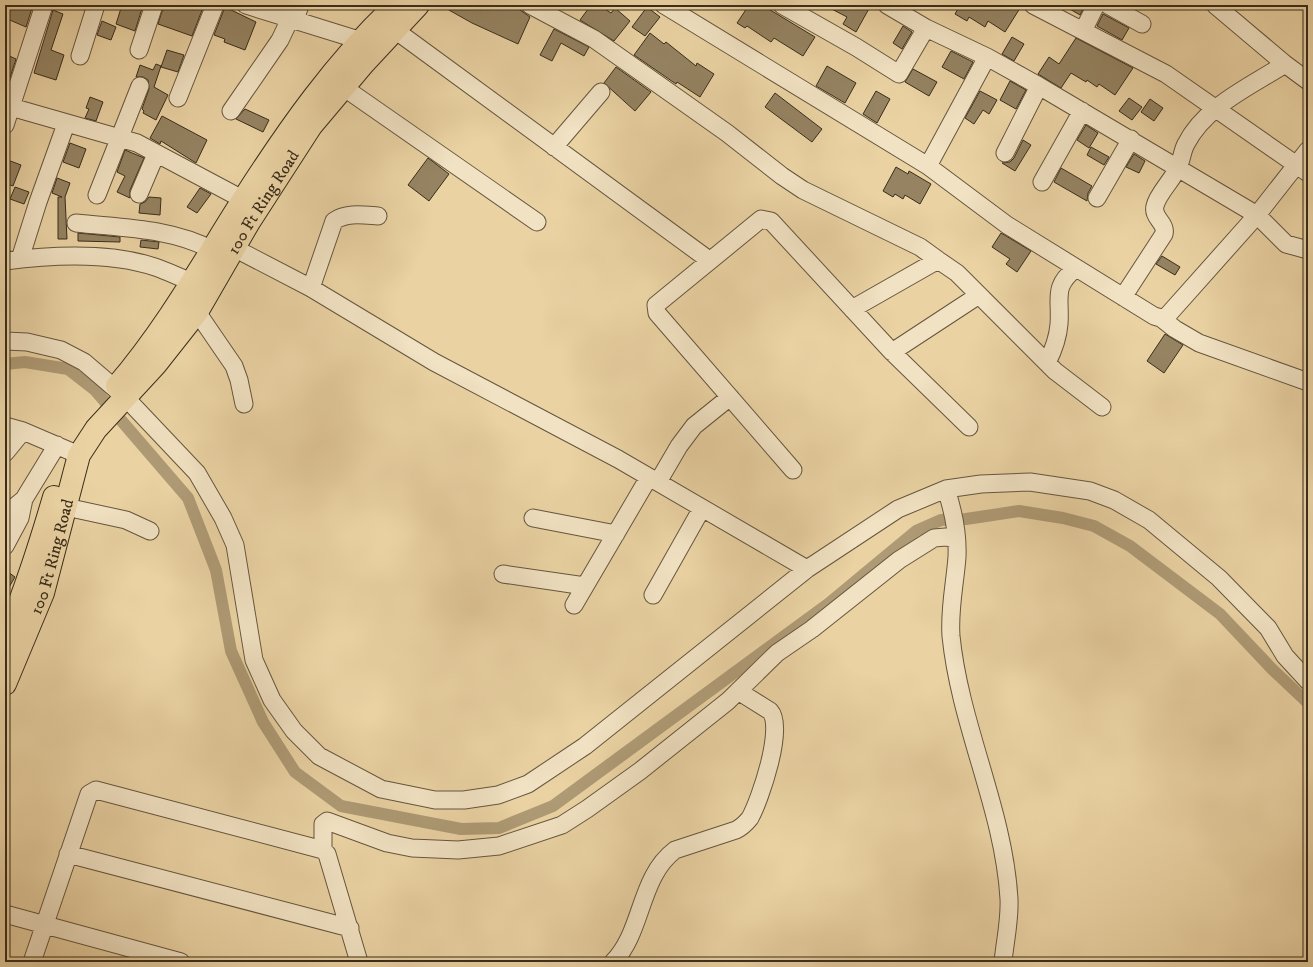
<svg xmlns="http://www.w3.org/2000/svg" width="1313" height="967" font-family="'IM FELL DW Pica',serif">
<rect width="100%" height="100%" fill="#ead2a3"/>
<filter id="stains"><feTurbulence type="fractalNoise" baseFrequency=".005" numOctaves="4"/><feColorMatrix values="0 0 0 0 .2 0 0 0 0 .09 0 0 0 0 .02 0 0 0 .5 -.17"/></filter>
<radialGradient id="worn" r=".72"><stop offset=".6" stop-color="#630" stop-opacity="0"/><stop offset="1" stop-color="#630" stop-opacity=".3"/></radialGradient>
<g fill="none" stroke-linecap="round" stroke-linejoin="round">
<path stroke="#ae9a75" stroke-width="12" d="M5,364L25,362L68,369L95,390L188,498L216,570L231,651L263,722L295,772L341,806L461,829L499,828L553,806L828,604L916,531L941,520L966,519L1019,511L1063,518L1094,526L1130,546L1220,614L1271,668L1308,703"/>
</g>
<path fill="#958362" stroke="#392d1c" d="M5,5H33L26,27L5,18Z
M122,5H143L135,31L116,24Z
M164,5H204L192,36L158,24Z
M440,5H471L481,10L483,5H513L530,17L518,44L472,23Z
M591,5H599L611,13L615,8L630,21L614,41L580,20Z
M749,5H762L815,37L803,56L774,38L771,42L747,26L745,28L737,23Z
M824,5H871L856,32L843,24L847,17Z
M960,5H1022L1005,32L988,21L985,27L969,17L967,21L955,14Z
M1063,5H1085L1080,15Z
M225,7L256,22L245,50L224,42L225,39L214,35Z
M647,7L660,17L645,36L632,27Z
M53,10L63,14L51,50L64,55L56,80L34,73Z
M1103,14L1129,28L1122,40L1097,26Z
M102,21L116,27L111,40L97,35Z
M903,26L912,32L902,49L893,43Z
M554,29L589,47L584,56L561,43L552,61L540,55Z
M650,33L664,44L666,42L696,66L697,63L714,74L700,97L677,82L676,84L634,55Z
M1012,37L1024,44L1014,61L1002,54Z
M1076,38L1133,68L1115,95L1099,84L1097,87L1087,80L1086,82L1071,73L1061,88L1038,74L1049,57L1059,64Z
M167,50L184,55L178,72L161,67Z
M951,51L973,62L964,79L942,67Z
M5,54L16,59L5,93Z
M156,64L161,66L154,87L168,95L156,120L143,113L144,111L142,109L149,89L148,80L143,77H136L140,65L153,70Z
M827,66L856,83L845,103L816,86Z
M616,67L651,92L635,111L604,83Z
M913,69L937,82L929,96L905,82Z
M1010,81L1026,90L1016,109L1000,100Z
M876,91L890,99L877,123L863,114Z
M980,91L997,100L989,114L983,110L974,124L965,118Z
M775,93L822,129L812,142L765,107Z
M90,97L103,102L96,121L85,118L89,109L86,108Z
M1129,98L1142,107L1132,120L1119,111Z
M1150,99L1163,108L1154,121L1141,112Z
M245,109L269,120L263,132L236,119Z
M162,116L207,140L196,163L161,141L160,144L150,138Z
M1086,125L1098,133L1089,148L1077,140Z
M1023,140L1031,145L1015,171L1002,163L1010,162L1014,158Z
M70,143L86,149L79,168L63,162Z
M1091,147L1109,157L1104,165L1087,155Z
M125,150L144,158L130,190V198L117,192L125,176L117,172Z
M1134,154L1145,161L1139,173L1126,167Z
M428,158L449,174L429,201L408,185Z
M5,159L21,165L13,186L5,183Z
M896,167L908,174L909,171L931,184L920,204L905,195L903,199L895,194L893,197L883,191Z
M1061,168L1092,186L1088,193L1087,201L1054,182Z
M57,178L70,183L65,197L67,239H58V197H62L52,193Z
M15,187L29,192L24,204L10,199Z
M200,188L211,194L197,213L187,207Z
M149,197L161,198L160,215L139,213L140,204L145,202Z
M78,233L120,237V242L78,241Z
M1001,233L1031,251L1017,272L1006,264L1010,259L992,247Z
M141,240L159,242L158,249L140,247Z
M1162,256L1180,267L1175,275L1156,264Z
M1165,334L1183,345L1164,373L1147,361Z
M5,570L15,577L5,594Z"/>
<g fill="none" stroke-linecap="round" stroke-linejoin="round">
<defs>
<path id="minor" d="M246,5L362,41
M530,5L594,39L727,133L782,176L803,190L920,247L938,260L957,273L1055,371L1102,407
M664,5L928,166L1007,225L1154,316L1161,318L1167,316L1257,215L1308,150
M782,5L856,47L899,74L926,28
M887,5L926,28L987,57L1039,86L1257,215L1286,244L1308,250
M1033,5L1166,74L1308,173
M1108,5L1142,24
M1215,5L1285,64L1308,81
M295,20L300,5
M395,30L709,260
M1083,31L1096,5
M139,50L154,5
M80,56L96,5
M333,80L537,222
M178,98L215,5
M11,107L137,143L244,200
M231,111L280,40L290,19
M5,125L44,5
M554,147L601,92
M1005,153L1039,86
M928,166L987,57
M1042,182L1082,111
M139,194L156,154
M97,195L140,86
M1097,198L1131,139
M76,223C121,228 172,228 212,250
M234,248L311,288L434,362L618,459L807,569
M20,259L38,202L66,124
M5,261C51,255 110,252 155,267C167,271 179,277 192,282
M311,288L334,221C346,212 364,215 378,216
M1123,297L1164,234C1167,223 1152,218 1155,206C1158,193 1173,180 1178,167C1182,160 1182,151 1186,144C1205,106 1251,86 1285,64
M852,309L938,260
M197,312L234,366L239,380L244,404
M1161,318L1175,329L1199,343L1308,382
M5,341L27,342L61,350L84,362L125,397L197,473L223,518L235,545L254,660L272,700L294,731L319,756L381,789L435,800H464L498,795L528,784L585,746L807,569L898,509L946,489L981,484L1030,482L1090,491L1114,500L1149,520L1219,578L1268,628L1285,656L1308,681
M892,352L979,295
M1047,363C1053,351 1058,338 1059,324C1061,298 1052,287 1076,268
M5,426L23,431L79,455
M5,453L23,431
M793,470L657,313L656,305L761,219L771,221L892,352L969,427
M658,482L679,446L694,426L730,397
M946,489C953,510 958,535 957,557C955,584 949,609 951,636C960,726 1004,810 1009,899C1010,920 1005,941 1003,962
M66,507L126,520L150,531
M5,515L24,499L57,445
M533,518L616,534
M5,546L20,518L24,499
M503,574L585,586
M653,595L702,508
M574,605L649,477
M323,850V824L327,821L387,843L412,848L458,850L499,846L562,825L587,809L640,771L728,701L777,653L812,629L899,560L934,538L946,537L956,539
M68,854L350,928
M5,914L181,962
M32,962L89,794L96,790L323,850L327,854L359,962
M613,962C643,932 639,877 675,850L736,830C742,827 746,823 750,818C760,800 785,727 770,711L738,691"/>
<g id="major">
<path d="M117,386C166,329 203,263 243,200C287,131 336,61 396,5"/>
<path d="M5,639C25,592 40,545 54,497"/>
<path id="s1" d="M5,684L43,593L79,455L96,429L156,364L197,312L249,222L311,126L364,63L418,5"/>
</g>
</defs>
<use href="#minor" stroke="#65563e" stroke-width="19"/>
<use href="#major" stroke="#392d1c" stroke-width="24"/>
<use href="#minor" stroke="#f1e2c3" stroke-width="17"/>
<use href="#major" stroke="#ead2a3" stroke-width="22"/>
</g>
<g text-anchor="middle" stroke-width="3.5" stroke-linejoin="round" paint-order="stroke">
<g font-size="17" fill="#392d1c" stroke="#f1e2c3">
<text dy="6" stroke="none"><textPath href="#s1" startOffset="555">100 Ft Ring Road</textPath></text>
<text dy="6" stroke="none"><textPath href="#s1" startOffset="136">100 Ft Ring Road</textPath></text>
</g>
</g>
<rect width="1313" height="967" fill="none" stroke="#ead2a3" stroke-width="20"/>
<rect x="6" y="6" width="1301" height="955" fill="none" stroke="#392d1c" stroke-width="2"/>
<rect x="10" y="10" width="1293" height="947" fill="none" stroke="#392d1c"/>
<rect width="100%" height="100%" filter="url(#stains)"/>
<rect width="100%" height="100%" fill="url(#worn)"/>
</svg>
